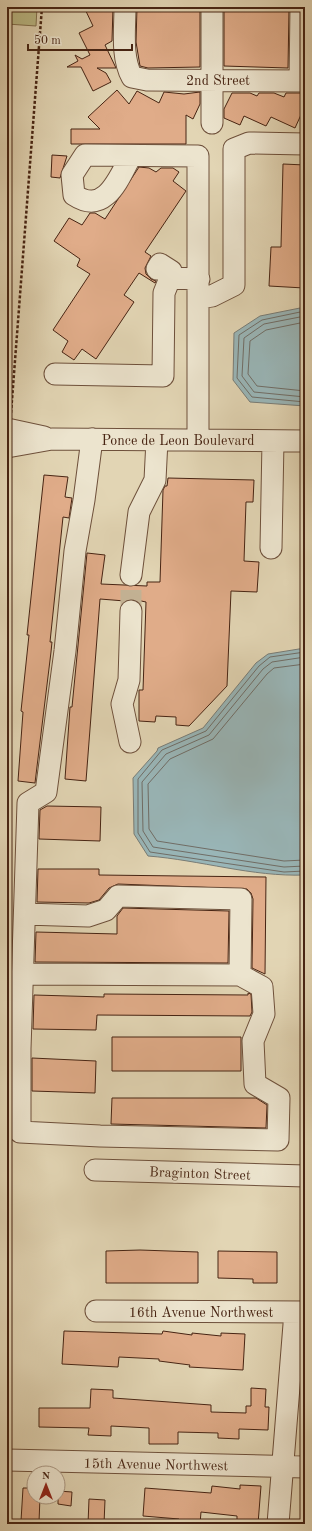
<svg xmlns="http://www.w3.org/2000/svg" width="312" height="1531" font-family="'Old Standard TT',serif">
<rect width="100%" height="100%" fill="#e2d5b4"/>
<filter id="stains"><feTurbulence type="fractalNoise" baseFrequency=".005" numOctaves="4"/><feColorMatrix values="0 0 0 0 .2 0 0 0 0 .09 0 0 0 0 .02 0 0 0 .5 -.17"/></filter>
<radialGradient id="worn" r=".72"><stop offset=".6" stop-color="#630" stop-opacity="0"/><stop offset="1" stop-color="#630" stop-opacity=".3"/></radialGradient>
<path fill="#bcbb87" stroke="#82704d" d="M7,7H37L36,26L7,24Z"/>
<path fill="#99b6b8" stroke="#787c76" d="M305,307V406L250,402L233,380L234,333L260,316Z
M305,648V875C252,877 200,860 148,856L134,834L133,778L157,751L158,748L203,728L256,663L268,654Z"/>
<g fill="none" stroke-linecap="round" stroke-linejoin="round">
<path stroke="#706d66" stroke-width="1" d="M305,311L262,320L239,335L237,378L252,397L305,402
M305,316L264,324L244,338L242,376L254,392L305,397
M305,322L266,330L250,341L248,374L257,386L305,391
M305,652L270,657L259,666L206,731L162,750L138,779V833L150,852L284,872L305,871
M305,657L272,662L263,669L209,735L166,754L142,782L143,831L153,847L284,867L305,866
M305,664L274,668L267,674L213,739L170,759L148,784L149,829L157,841L284,861L305,860"/>
</g>
<path fill="#e0ac89" stroke="#472413" d="M84,7H113L112,41L105,45L116,68H97L106,73L111,82L93,91L81,67H67L78,61L75,55L82,59L90,55L79,33L93,26Z
M137,7H200V67L148,68L140,66L136,42Z
M224,7H255L254,10L289,9L288,68L224,66Z
M117,90L129,104L137,91L159,103L164,92L184,94L200,92V104L193,119L186,115V144H71V129H100L88,117Z
M232,93H250L257,96L259,93H274L284,97L286,93H302L305,94V106L295,128L271,117L266,126L244,116L240,125L224,118V109Z
M52,155L67,156L60,178L51,177Z
M283,164L305,165L304,288L269,286L271,247H281Z
M139,167L149,168L156,172L161,168H173L179,172L173,181L186,191L145,252L151,256L145,268L146,274L151,279L156,281L155,283L139,273L124,295L134,302L96,359L82,349L74,360L62,352L68,341L53,330L90,274L77,266L80,259L54,241L69,218L82,225L90,213H95L105,219Z
M44,475L68,477L65,497L72,498L69,518L63,517L50,642H52L51,652L35,783L18,781L23,712L21,711L29,635H27Z
M168,478L254,480L253,502H246L244,561L259,562L257,592L231,591L227,686L189,726L176,725V717L156,716L155,722L139,721V690H143L146,602L132,599L125,601L100,599L86,781L65,779L70,707H72L87,553L105,555L101,584L147,586V582H160L163,490L165,486H167Z
M47,806L101,807L100,841L39,839L40,810Z
M38,869H99V875L266,877L265,974L252,968L253,899L251,893L247,889L118,884L109,888L99,900L89,903L37,902Z
M123,908L229,911L228,963L35,962L36,932L117,934V916Z
M248,993L251,994L252,1012L250,1016L97,1015L96,1030L33,1029L34,995L104,997V994L248,995Z
M112,1037H241V1071H112Z
M32,1058L96,1061L95,1093L32,1091Z
M112,1098H256L267,1105L266,1128L111,1124Z
M140,1250L198,1252V1283H106V1251Z
M218,1251L277,1252V1283H253V1279L218,1278Z
M64,1331L162,1334L163,1331L192,1335V1333L221,1336V1333L245,1334L243,1370L189,1367L190,1365L159,1361V1359L119,1357L118,1367L62,1364Z
M251,1388L266,1389L265,1407H269L268,1430L239,1429V1439L218,1438V1433L178,1432V1444H149V1428L111,1426V1436L88,1435L89,1428L39,1427V1408H90L91,1389L113,1390V1398L211,1405V1412L246,1413V1406H251Z
M240,1485L261,1486L258,1524H237V1516L201,1512L200,1524L179,1523V1519L143,1516L145,1488L211,1493L212,1486L240,1489Z
M23,1488H34V1497H40L39,1522L21,1521Z
M58,1491L72,1492L71,1506L58,1504Z
M89,1499L105,1500L104,1524H88Z"/>
<g fill="none" stroke-linecap="round" stroke-linejoin="round">
<path stroke="#c3b294" stroke-width="21" stroke-dasharray="21 10" stroke-linecap="butt" d="M131,611V575"/>
<defs>
<path id="minor" d="M125,7C125,29 121,57 132,77L147,80L305,81
M300,81L301,7
M212,123V7
M131,156C119,177 106,216 74,195L72,175L85,155L198,156V440
M157,269L160,264L171,271L170,278
M199,298L212,296L234,285V149L249,143L305,144
M55,374L163,376L164,293L170,278L199,279
M7,429L44,437
M7,447L52,439L305,441
M271,548L273,441
M131,575L139,512L155,480L157,440
M130,742L122,704L129,680L131,611
M25,914L88,916L106,910L118,896L241,899L240,975L262,987L264,1014L253,1041L255,1084L279,1098L278,1140L100,1136L20,1132V1049L28,803L46,792L65,651L75,551L84,500L92,439
M23,974L240,975
M95,1170L305,1176
M96,1311L305,1312
M7,1460L305,1467
M278,1524L295,1312"/>
</defs>
<use href="#minor" stroke="#6e503b" stroke-width="23"/>
<path stroke="#472413" stroke-width="2.5" stroke-dasharray="3 2" stroke-linecap="butt" d="M11,413L42,7"/>
<use href="#minor" stroke="#ece4ce" stroke-width="21"/>
</g>
<g text-anchor="middle" stroke-width="4" stroke-linejoin="round" paint-order="stroke">
<g font-size="14" fill="#472413" stroke="#ece4ce">
<text x="218" y="85">2nd Street</text>
<text x="178" y="445">Ponce de Leon Boulevard</text>
<text transform="translate(200 1173) rotate(2)" y="5">Braginton Street</text>
<text x="201" y="1317">16th Avenue Northwest</text>
<text transform="translate(156 1464) rotate(1)" y="5">15th Avenue Northwest</text>
</g>
</g>
<rect width="312" height="1531" fill="none" stroke="#e2d5b4" stroke-width="24"/>
<rect x="8" y="8" width="296" height="1515" fill="none" stroke="#472413" stroke-width="2"/>
<rect x="12" y="12" width="288" height="1507" fill="none" stroke="#472413"/>
<g transform="translate(46 1485)"><circle r="19" fill="#ece4ce" stroke="#aa9783"/>
<path d="M0-3L7 15L0 10L-7 15Z" fill="#8f2418"/>
<text y="-6" font-size="11" font-weight="bold" text-anchor="middle" fill="#472413">N</text>
</g>
<path d="M28 44v6h104v-6" fill="none" stroke="#472413" stroke-width="2"/>
<text x="34" y="44" font-size="12" fill="#472413" stroke="#ece4ce" stroke-width="3" paint-order="stroke">50 m</text>
<rect width="100%" height="100%" filter="url(#stains)"/>
<rect width="100%" height="100%" fill="url(#worn)"/>
</svg>
